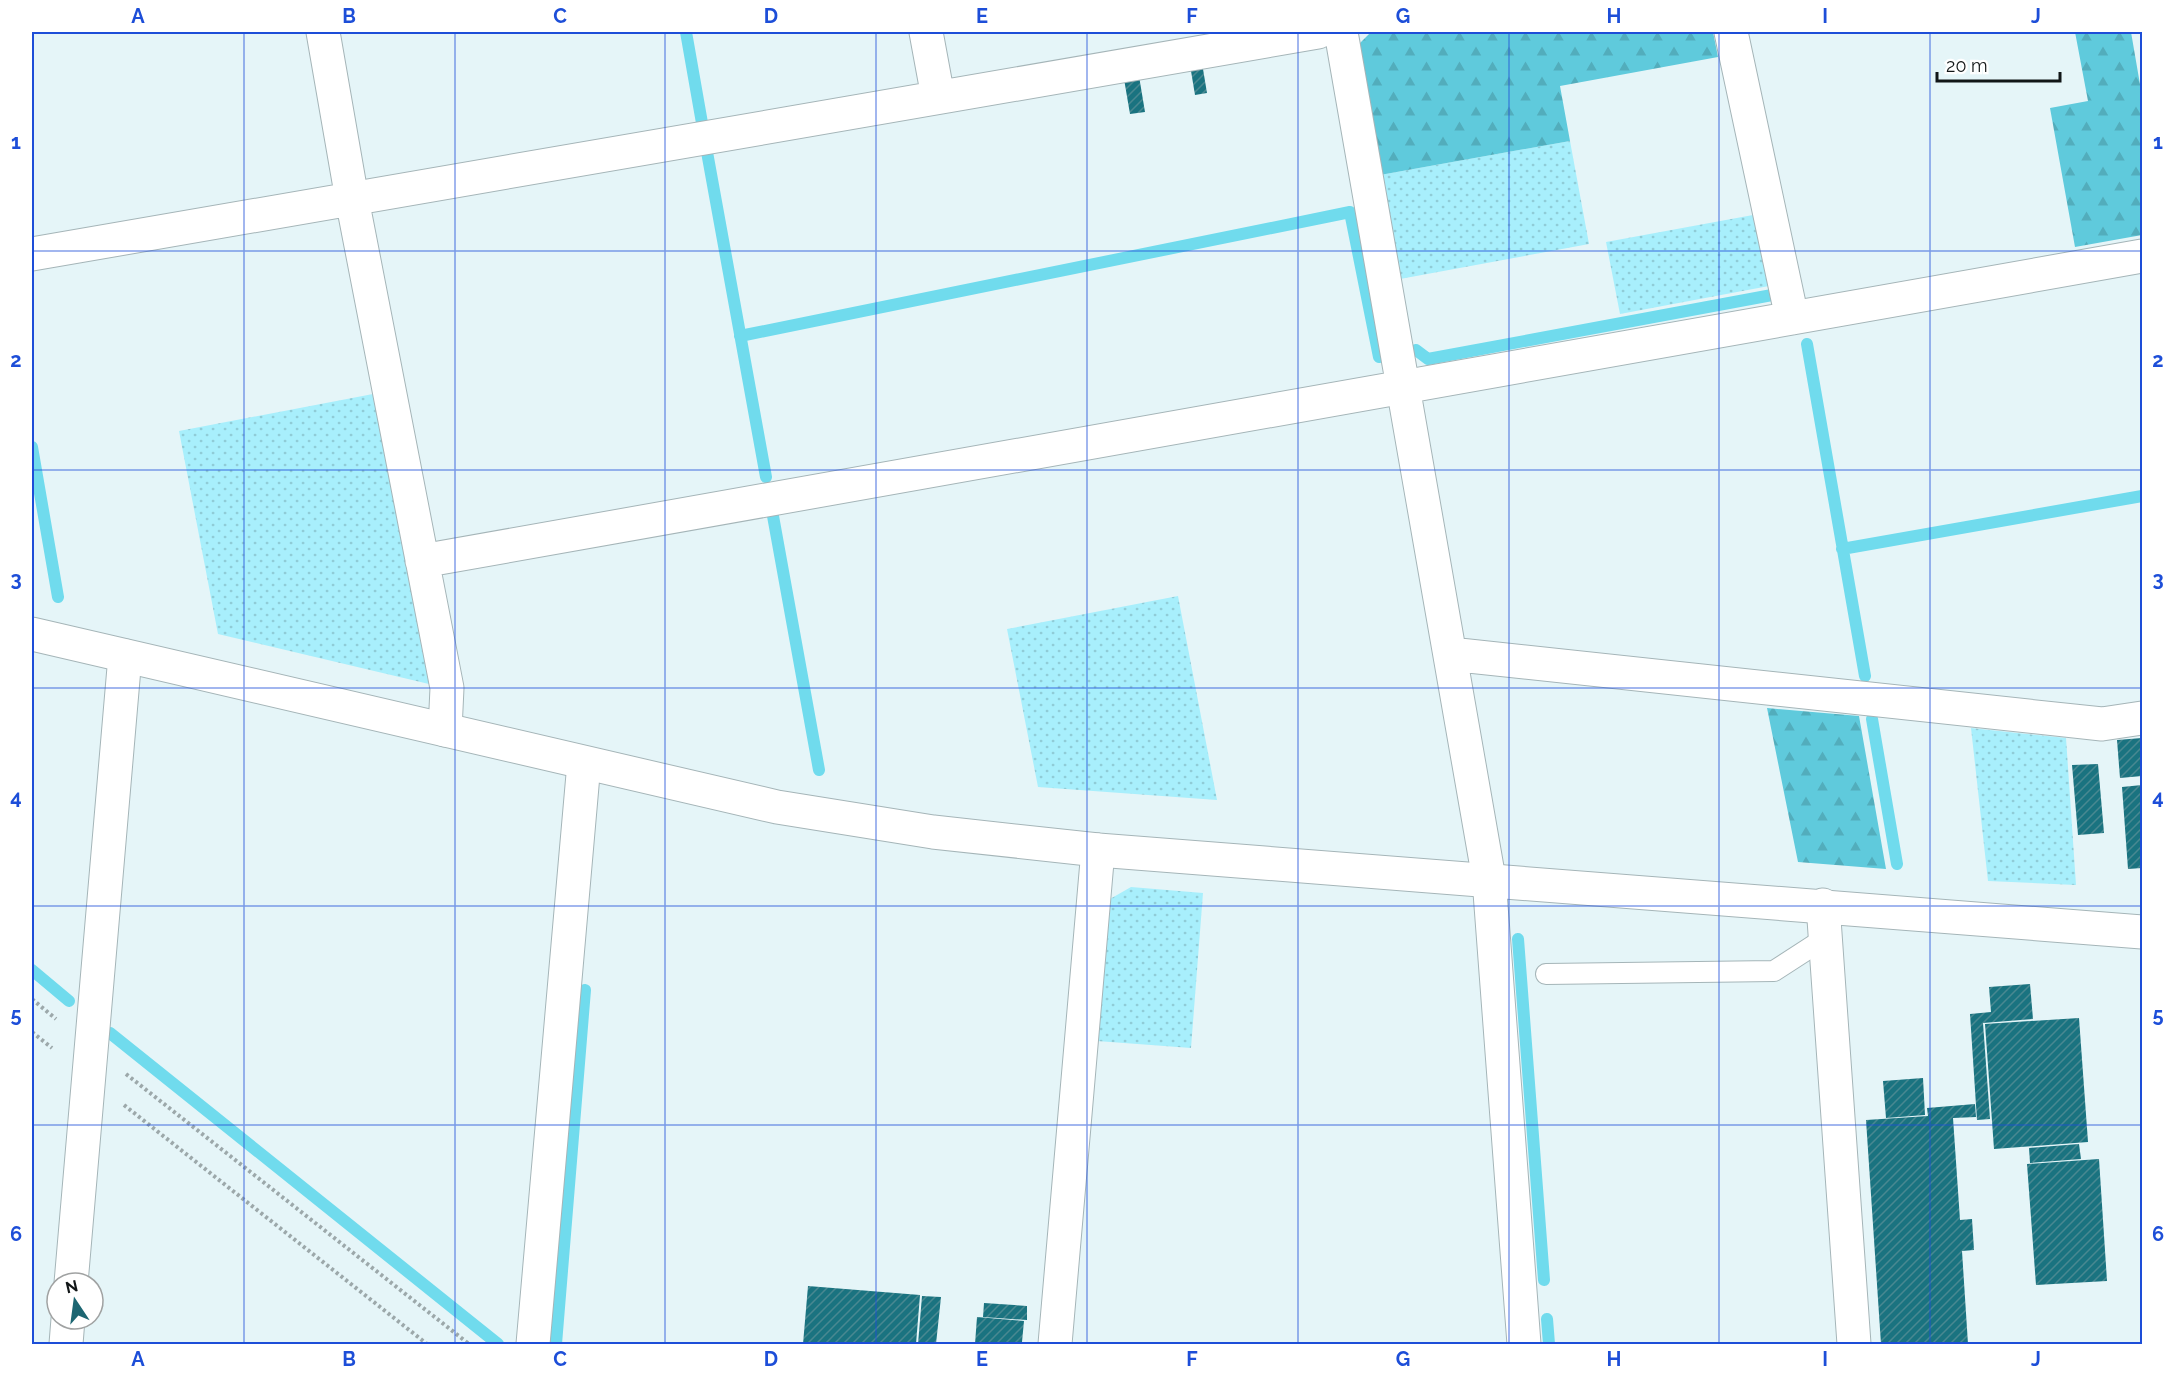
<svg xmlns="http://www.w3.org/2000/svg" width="2174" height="1376" font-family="Raleway,sans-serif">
<defs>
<pattern id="grass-dots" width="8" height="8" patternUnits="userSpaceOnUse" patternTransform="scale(1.5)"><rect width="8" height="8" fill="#a8effc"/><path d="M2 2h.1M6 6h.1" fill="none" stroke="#90ccd7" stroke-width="1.8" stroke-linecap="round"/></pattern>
<pattern id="forest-firs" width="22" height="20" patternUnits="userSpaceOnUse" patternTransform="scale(1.5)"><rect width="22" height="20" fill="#5fcadc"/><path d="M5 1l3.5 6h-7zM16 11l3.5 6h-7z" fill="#52adbc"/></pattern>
<pattern id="building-hatch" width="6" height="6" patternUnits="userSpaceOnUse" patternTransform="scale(1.5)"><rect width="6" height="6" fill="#1a7380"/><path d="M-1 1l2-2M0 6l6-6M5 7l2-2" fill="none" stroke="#498891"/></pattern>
</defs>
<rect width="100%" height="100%" fill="#e5f5f8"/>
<path fill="url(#grass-dots)" d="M1570,141L1589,244L1400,279L1380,175Z
M1753,215L1769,286L1620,314L1606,242Z
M373,394L429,684L218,634L179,431Z
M1178,596L1217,800L1038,787L1007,629Z
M1971,728L2066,738L2076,885L1988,881Z
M1131,887L1203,893L1191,1048L1097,1041L1110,899Z"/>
<path fill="url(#forest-firs)" d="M1371,32H1713L1718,57L1560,86L1570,141L1380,175L1357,46Z
M2075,32H2131L2142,96V235L2075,247L2050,108L2088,101Z
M1767,708L1859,716L1886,869L1798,862Z"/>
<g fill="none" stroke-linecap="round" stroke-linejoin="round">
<path stroke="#70dbed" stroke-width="12" d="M686,32L702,123
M707,152L766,477
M740,336L1350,212L1379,357
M1807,344L1865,676
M1416,350L1428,359L1772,295
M32,447L58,597
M773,516L819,770
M1842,549L2142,496
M1872,719L1897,864
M1518,939L1544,1280
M32,970L69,1001
M110,1033L498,1344
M1547,1319L1549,1344
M556,1344L585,990"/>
</g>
<path fill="url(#building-hatch)" d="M1202,63L1207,93L1195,95L1190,65Z
M1139,76L1145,112L1130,114L1124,79Z
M2142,738V776L2120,778L2117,740Z
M2098,764L2104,833L2078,835L2072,765Z
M2142,785V868L2128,869L2122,787Z
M2030,984L2033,1019L1983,1023L1990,1119L1977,1120L1970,1014L1991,1012L1989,987Z
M2079,1018L2088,1142L1994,1149L1985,1024Z
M1923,1078L1925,1115L1886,1118L1883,1081Z
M1975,1104L1976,1117L1953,1118L1960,1220L1972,1219L1974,1250L1962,1251L1968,1344H1881L1866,1120L1928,1116L1927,1108Z
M2079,1144L2081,1159L2030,1163L2029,1148Z
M2099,1159L2107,1281L2036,1285L2027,1164Z
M808,1286L920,1295L916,1344H803Z
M922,1296L941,1297L936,1344H918Z
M984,1303L1027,1306V1320L983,1317Z
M977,1317L1024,1321L1022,1342L1034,1344H975Z"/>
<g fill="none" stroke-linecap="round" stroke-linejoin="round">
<defs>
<path id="service" d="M1546,974L1774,971L1825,938"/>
<path id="minor" d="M323,32L352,199L447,688L445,730
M926,32L938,97
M1341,32L1489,879L1524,1344
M1731,32L1792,318
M32,254L1318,32
M422,561L2142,256
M1450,654L2102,724L2142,718
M1823,905L1854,1344
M71,1283L125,656
M66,1344L68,1319
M533,1344L584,763
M1055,1344L1098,850"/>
<path id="tertiary" d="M32,634L777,807L933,832L1098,850L2142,932"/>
</defs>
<use href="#service" stroke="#a5b5b8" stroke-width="22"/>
<use href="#minor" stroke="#a5b5b8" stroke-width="35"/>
<use href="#tertiary" stroke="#a5b5b8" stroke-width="35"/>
<path stroke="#9ca8aa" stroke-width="4" stroke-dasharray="3 3" stroke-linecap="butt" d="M32,999L56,1019
M32,1032L52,1048
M126,1074L469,1344
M124,1105L427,1344"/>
<use href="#service" stroke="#fff" stroke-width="20"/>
<use href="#minor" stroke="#fff" stroke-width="33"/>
<use href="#tertiary" stroke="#fff" stroke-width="33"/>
</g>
<path fill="none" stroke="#1d4ed8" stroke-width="1.5" stroke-opacity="0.55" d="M244,32V1344M455,32V1344M665,32V1344M876,32V1344M1087,32V1344M1298,32V1344M1509,32V1344M1719,32V1344M1930,32V1344M32,251H2142M32,470H2142M32,688H2142M32,906H2142M32,1125H2142"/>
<rect width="2174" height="1376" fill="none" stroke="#ffffff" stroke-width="66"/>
<g transform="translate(75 1301) rotate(347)"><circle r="28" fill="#ffffff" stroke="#a0a2a2" stroke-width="1.5"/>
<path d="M0-4.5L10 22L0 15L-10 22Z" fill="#1c6672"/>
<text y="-9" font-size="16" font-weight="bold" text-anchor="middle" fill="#111617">N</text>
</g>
<path d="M1937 72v9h123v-9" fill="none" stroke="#111617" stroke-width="3"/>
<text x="1946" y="72" font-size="18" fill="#111617" stroke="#ffffff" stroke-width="4.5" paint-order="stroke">20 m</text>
<rect x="33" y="33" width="2108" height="1310" fill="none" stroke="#1d4ed8" stroke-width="2"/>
<g font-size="20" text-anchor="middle" font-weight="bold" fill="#1d4ed8">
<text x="138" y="23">A</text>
<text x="349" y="23">B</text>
<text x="560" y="23">C</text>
<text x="771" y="23">D</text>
<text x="982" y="23">E</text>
<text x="1192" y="23">F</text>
<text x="1403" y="23">G</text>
<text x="1614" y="23">H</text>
<text x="1825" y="23">I</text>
<text x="2036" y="23">J</text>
<text x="16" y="149">1</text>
<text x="2158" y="149">1</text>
<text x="16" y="367">2</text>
<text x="2158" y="367">2</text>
<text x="16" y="586">3</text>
<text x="2158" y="586">3</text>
<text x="16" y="804">4</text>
<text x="2158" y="804">4</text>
<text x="16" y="1022">5</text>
<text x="2158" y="1022">5</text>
<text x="16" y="1241">6</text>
<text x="2158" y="1241">6</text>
<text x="138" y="1366">A</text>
<text x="349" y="1366">B</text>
<text x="560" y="1366">C</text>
<text x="771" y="1366">D</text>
<text x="982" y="1366">E</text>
<text x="1192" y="1366">F</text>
<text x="1403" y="1366">G</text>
<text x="1614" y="1366">H</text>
<text x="1825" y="1366">I</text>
<text x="2036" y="1366">J</text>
</g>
</svg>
